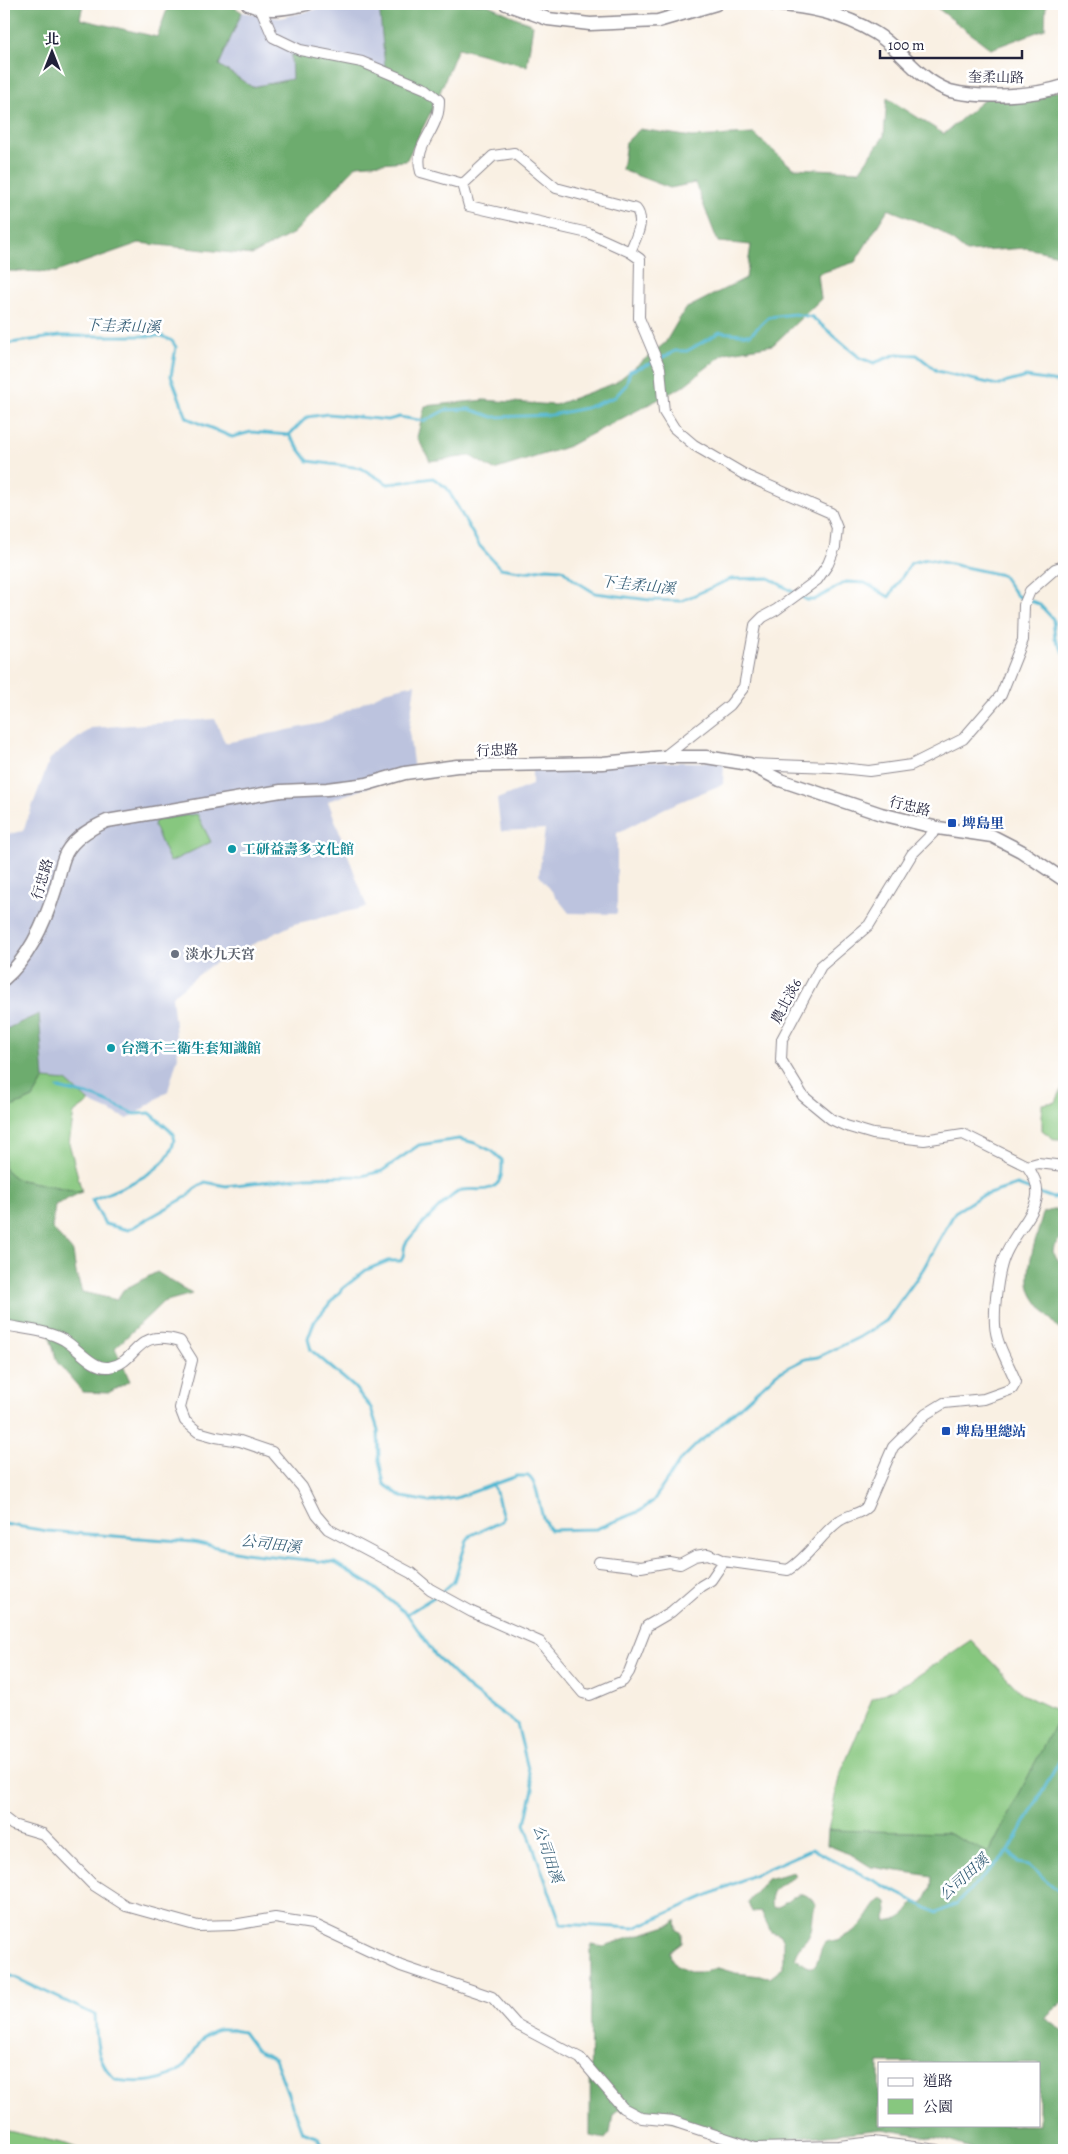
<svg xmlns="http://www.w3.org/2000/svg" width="1068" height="2154" font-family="Alegreya,'Noto Serif TC',serif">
<rect width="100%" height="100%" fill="#fff"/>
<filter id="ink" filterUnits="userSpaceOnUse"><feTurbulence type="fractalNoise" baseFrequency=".02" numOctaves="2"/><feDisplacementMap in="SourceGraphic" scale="10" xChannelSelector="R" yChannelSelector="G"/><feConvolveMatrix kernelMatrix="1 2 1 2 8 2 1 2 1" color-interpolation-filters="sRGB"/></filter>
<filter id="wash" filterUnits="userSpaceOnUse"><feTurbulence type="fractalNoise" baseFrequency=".0096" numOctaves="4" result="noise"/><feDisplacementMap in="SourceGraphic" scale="20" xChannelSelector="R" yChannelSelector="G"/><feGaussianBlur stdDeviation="1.12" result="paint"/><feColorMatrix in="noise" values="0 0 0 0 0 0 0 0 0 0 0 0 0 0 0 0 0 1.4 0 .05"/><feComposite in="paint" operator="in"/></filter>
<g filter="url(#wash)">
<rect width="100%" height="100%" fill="#f9f0e3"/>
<path fill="#bcc3de" d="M338,4H379L385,67L291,55L292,79L252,87L219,65L242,12L280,18Z
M415,684L409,731L414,771L328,801L367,907L294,924L211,965L172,996L178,1056L168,1091L128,1119L89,1102L66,1081L44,1079L38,1014L4,1030V835L23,831L50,759L91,728L215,719L225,743L322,723L389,690Z
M532,762H724L723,784L665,808L617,833V914L569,913L539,875L545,829L501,831L497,799L532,785Z"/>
<path fill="#87c77f" stroke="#54745d" d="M197,814L211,842L170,862L154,826L155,821L159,819Z
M44,1079L66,1081L89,1102L74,1113L69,1143L82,1192L16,1179L4,1168V1110L33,1098Z
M1064,1084V1140H1055L1042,1130V1104L1056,1102Z
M971,1640L1022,1694L1061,1713L989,1853L947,1833L828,1830L839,1777L872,1699L910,1681Z
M4,2130L66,2144L82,2150H4Z"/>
<path fill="#6dac6e" stroke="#486754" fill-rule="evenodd" d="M4,4H83L80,19L157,37L169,4H229L242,12L219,65L252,87L292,79L291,55H315L385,67L379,4H486L533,25L527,66L458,48L436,102L406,161L357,165L294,233L252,255L139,243L56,272L4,271Z
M932,4H1046L1045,29L991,49Z
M1064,91V256L1026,248L966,252L939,230L888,209L855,262L818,274L821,299L773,345L725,353L682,387L567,447L494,470L470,456L430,461L417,437L425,406L484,400L555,405L615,383L665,343L685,309L746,278L751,245L718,242L695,183L670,188L622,170L626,142L640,129L692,137L754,134L793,168L859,171L884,136L887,98L944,134L987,97Z
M39,1014L44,1079L33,1098L4,1110V1030Z
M4,1168L16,1179L82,1192L55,1205L52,1228L73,1252L76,1273L82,1292L117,1300L123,1290L157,1272L192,1294L163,1302L115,1348L130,1381L108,1393L83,1392L57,1362L47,1327L4,1319Z
M1052,1210H1064L1061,1238L1054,1246L1053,1252L1059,1261L1064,1267V1335C1054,1322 1041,1310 1033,1296C1021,1275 1038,1235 1043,1213Z
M1064,1706V2001L1044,2018L1064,2031V2150H977L942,2139L882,2129L789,2139L770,2144L768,2150L639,2111L618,2110L613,2114L610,2133L605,2139L590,2136L591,1944L604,1946L673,1924L676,1920L677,1930L682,1933V1943L670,1952L671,1958L677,1966L689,1972H704L718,1968L735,1973L770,1977L783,1967V1939L781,1935L771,1932L761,1911L752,1912L748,1902L767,1879L794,1872L796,1876C783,1885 771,1884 771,1904L774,1908C793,1904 797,1880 816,1905C811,1914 814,1924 810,1933C806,1943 796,1947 795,1957C821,1984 816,1950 825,1943C829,1940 835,1941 840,1939C845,1936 852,1932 857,1929C867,1921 870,1910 879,1901L883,1899L887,1902L888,1912L885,1922C900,1920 905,1916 913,1904L924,1902L931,1888L932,1876L871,1867L852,1855L827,1845L828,1830L947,1833L989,1853ZM879,2063H1039V2125H879Z"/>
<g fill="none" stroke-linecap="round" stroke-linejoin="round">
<path stroke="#52b7d1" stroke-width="3" d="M4,344L59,336H162L172,341L176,347L171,376L187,418L232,437L251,432L289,435L308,461L361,468L388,484L433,478L447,488L479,545L500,568L526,572L547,568L562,569L574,580L595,593L650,600L681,601L731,579L769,578L807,600H814L846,582L865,583L889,597L911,563L927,559L1002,575L1017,596L1039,604L1053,619L1055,638L1064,653
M289,435L307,417L328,414L388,420L399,417L425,421L445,410L469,409L493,417L551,415L586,408L615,397L626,385L630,371L652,363L675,351H687L720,332L750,335L769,317L794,314L812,317L860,358L874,363L897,354L917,355L937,371L997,385L1026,377L1064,383
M58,1088L96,1097L135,1114L150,1113L174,1134C176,1172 120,1187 92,1200L105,1224L128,1230L188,1196L194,1189L205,1182L226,1186L306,1177L362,1176L382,1171L419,1145L459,1139L475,1143L492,1151L502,1160C502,1169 503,1178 496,1185C486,1193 473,1188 462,1190C451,1193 414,1232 406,1243C403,1248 405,1255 401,1261H388L366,1270L342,1289L314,1322L308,1339L311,1350L354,1387L371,1408L378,1430L379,1460L384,1484L402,1497L429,1502L456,1498L517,1476H528C542,1487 536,1514 550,1530L596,1529L640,1511L653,1501L679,1462L698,1443L712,1432L777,1373L805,1359L818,1357L860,1337L886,1321L922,1271L955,1212L979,1197L1017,1185L1053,1198L1064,1196
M4,1524L47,1531L193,1542L244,1553L335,1563L371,1585L407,1614L435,1655L469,1689L517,1724L533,1789L525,1824L561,1924L634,1928L812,1849L937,1913L956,1904L1009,1851L1064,1753
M407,1614L442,1592L454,1581L467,1540L471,1535L502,1521L503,1517L494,1485
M1009,1851L1018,1863L1029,1865L1064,1896
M4,1977L12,1976L95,2015C97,2043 95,2058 115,2080C138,2083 167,2084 185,2065C195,2053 202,2032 219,2029C226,2028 236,2031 243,2032L256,2050L275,2059L302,2132L317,2137L326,2150"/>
</g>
</g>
<g filter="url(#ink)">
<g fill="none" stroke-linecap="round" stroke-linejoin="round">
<defs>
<path id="minor" d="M261,9L273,37L300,50L362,62L426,89L439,100C439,105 439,111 437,116C431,137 414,148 421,172L463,184L493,156L514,153L556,188L636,209C646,221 635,239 630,252L640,259L639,318L660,368L664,412L674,428L694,445L747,476L831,513L837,528L835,547L828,564L817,580L776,610L763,617L755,625L744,687L730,705L664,757
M463,184L469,206L588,233L630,252
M752,764L831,767L869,771L911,765L963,739L1001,695L1023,640L1024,605L1030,591L1055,569L1064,566
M938,828L912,854L869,925L821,966L782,1039L781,1060L803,1096L831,1119L846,1126L873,1134L924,1140L963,1134L1027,1166L1038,1163L1064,1166
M4,1325C23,1329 47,1330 64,1340C77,1347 92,1369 109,1367C139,1363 133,1327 180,1341L192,1360L180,1408L185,1421L198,1432L216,1437L240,1441L272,1452L302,1487L316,1515L328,1529L411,1573L430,1589L472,1612L540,1642L583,1693L590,1695L623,1681L629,1672L647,1626L671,1612L701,1586L711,1580L724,1561
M599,1562L641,1567L669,1562L680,1564L695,1556L708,1554L724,1561L788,1570C809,1557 820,1535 839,1521C849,1514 859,1515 867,1507L893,1447L926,1414L944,1403L984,1399L1012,1389L1016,1382C1009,1364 996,1344 995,1325C994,1307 998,1269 1006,1253C1021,1220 1054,1202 1027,1166
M4,1818L13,1825L43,1834L92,1884L126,1906L198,1926L233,1925L275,1918L312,1924L401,1966L492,1997L516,2024L580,2058L623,2108L642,2118L673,2121L755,2148L839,2146L873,2142L938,2150"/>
<path id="tertiary" d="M248,4C267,13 287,8 307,4
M506,4L548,19L590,24L658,21L716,4
M773,4C809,7 842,13 875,33C894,44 906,62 924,76C930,81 942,88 950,91C982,99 1034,96 1064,86
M4,979C31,956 46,920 56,887C59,876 61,863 66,853C75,837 91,828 107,821L281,791L327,789L367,784L405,773L457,766L603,763L664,757H706L749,764L780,780L881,814L938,828L992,836L1021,851L1064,880"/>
</defs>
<use href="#minor" stroke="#8e898f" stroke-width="12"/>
<use href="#tertiary" stroke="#8e898f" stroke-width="15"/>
<use href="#minor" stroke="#fff" stroke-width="10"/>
<use href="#tertiary" stroke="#fff" stroke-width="12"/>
</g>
</g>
<g fill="#1a4fb4" stroke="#fff" stroke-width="2">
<rect x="947" y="818" width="10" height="10" rx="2.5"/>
<rect x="941" y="1426" width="10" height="10" rx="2.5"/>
</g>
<g fill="#0f9aa8" stroke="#fff" stroke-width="2">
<circle cx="232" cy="849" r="5"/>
<circle cx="111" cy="1048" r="5"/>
</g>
<circle fill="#6b7280" stroke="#fff" stroke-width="2" cx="175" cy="954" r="5"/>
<g text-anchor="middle" stroke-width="5" stroke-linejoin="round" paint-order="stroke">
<g font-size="14" fill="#22223b" stroke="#fff">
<text transform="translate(996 77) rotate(1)" y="5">奎柔山路</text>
<text transform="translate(497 750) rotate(-2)" y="5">行忠路</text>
<text transform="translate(910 806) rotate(14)" y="5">行忠路</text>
<text transform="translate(42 879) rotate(-73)" y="5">行忠路</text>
<text transform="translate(786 1001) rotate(-62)" y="5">農北淡6</text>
</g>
<g font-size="14" font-weight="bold" fill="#164399" stroke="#fff" text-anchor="start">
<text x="962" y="828">埤島里</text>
<text x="956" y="1436">埤島里總站</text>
</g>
<g font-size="14" font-weight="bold" fill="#0d838f" stroke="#fff" text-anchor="start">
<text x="242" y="854">工研益壽多文化館</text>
<text x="121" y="1053">台灣不二衛生套知識館</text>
</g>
<g font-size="14" font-weight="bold" fill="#5b616d" stroke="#fff" text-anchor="start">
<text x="185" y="959">淡水九天宮</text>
</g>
<g font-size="15" font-style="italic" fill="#355e77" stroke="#fff">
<text transform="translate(123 326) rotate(2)" y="5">下圭柔山溪</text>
<text transform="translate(638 585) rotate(6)" y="5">下圭柔山溪</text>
<text transform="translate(271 1544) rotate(7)" y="5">公司田溪</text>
<text transform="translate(548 1854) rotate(71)" y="5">公司田溪</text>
<text transform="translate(964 1877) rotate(-42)" y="5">公司田溪</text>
</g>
</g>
<rect width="1068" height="2154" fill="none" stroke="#fff" stroke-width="20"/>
<rect x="878" y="2062" width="162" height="65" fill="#ffffff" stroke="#a7a7b1"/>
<rect x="888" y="2078" width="25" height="8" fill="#ffffff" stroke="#a7a7b1"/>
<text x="923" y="2086" font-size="15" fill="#22223b">道路</text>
<rect x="888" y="2099" width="25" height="15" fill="#87c77f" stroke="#a7a7b1"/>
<text x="923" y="2112" font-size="15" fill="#22223b">公園</text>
<g transform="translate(52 52)" stroke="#ffffff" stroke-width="4" paint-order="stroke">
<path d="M0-4L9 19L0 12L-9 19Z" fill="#22223b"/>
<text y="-8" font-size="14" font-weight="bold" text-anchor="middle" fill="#22223b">北</text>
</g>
<path d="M880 50v8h142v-8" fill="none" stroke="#22223b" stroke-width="2.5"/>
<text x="888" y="50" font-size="15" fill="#22223b" stroke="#ffffff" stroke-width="4" paint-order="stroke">100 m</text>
</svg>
